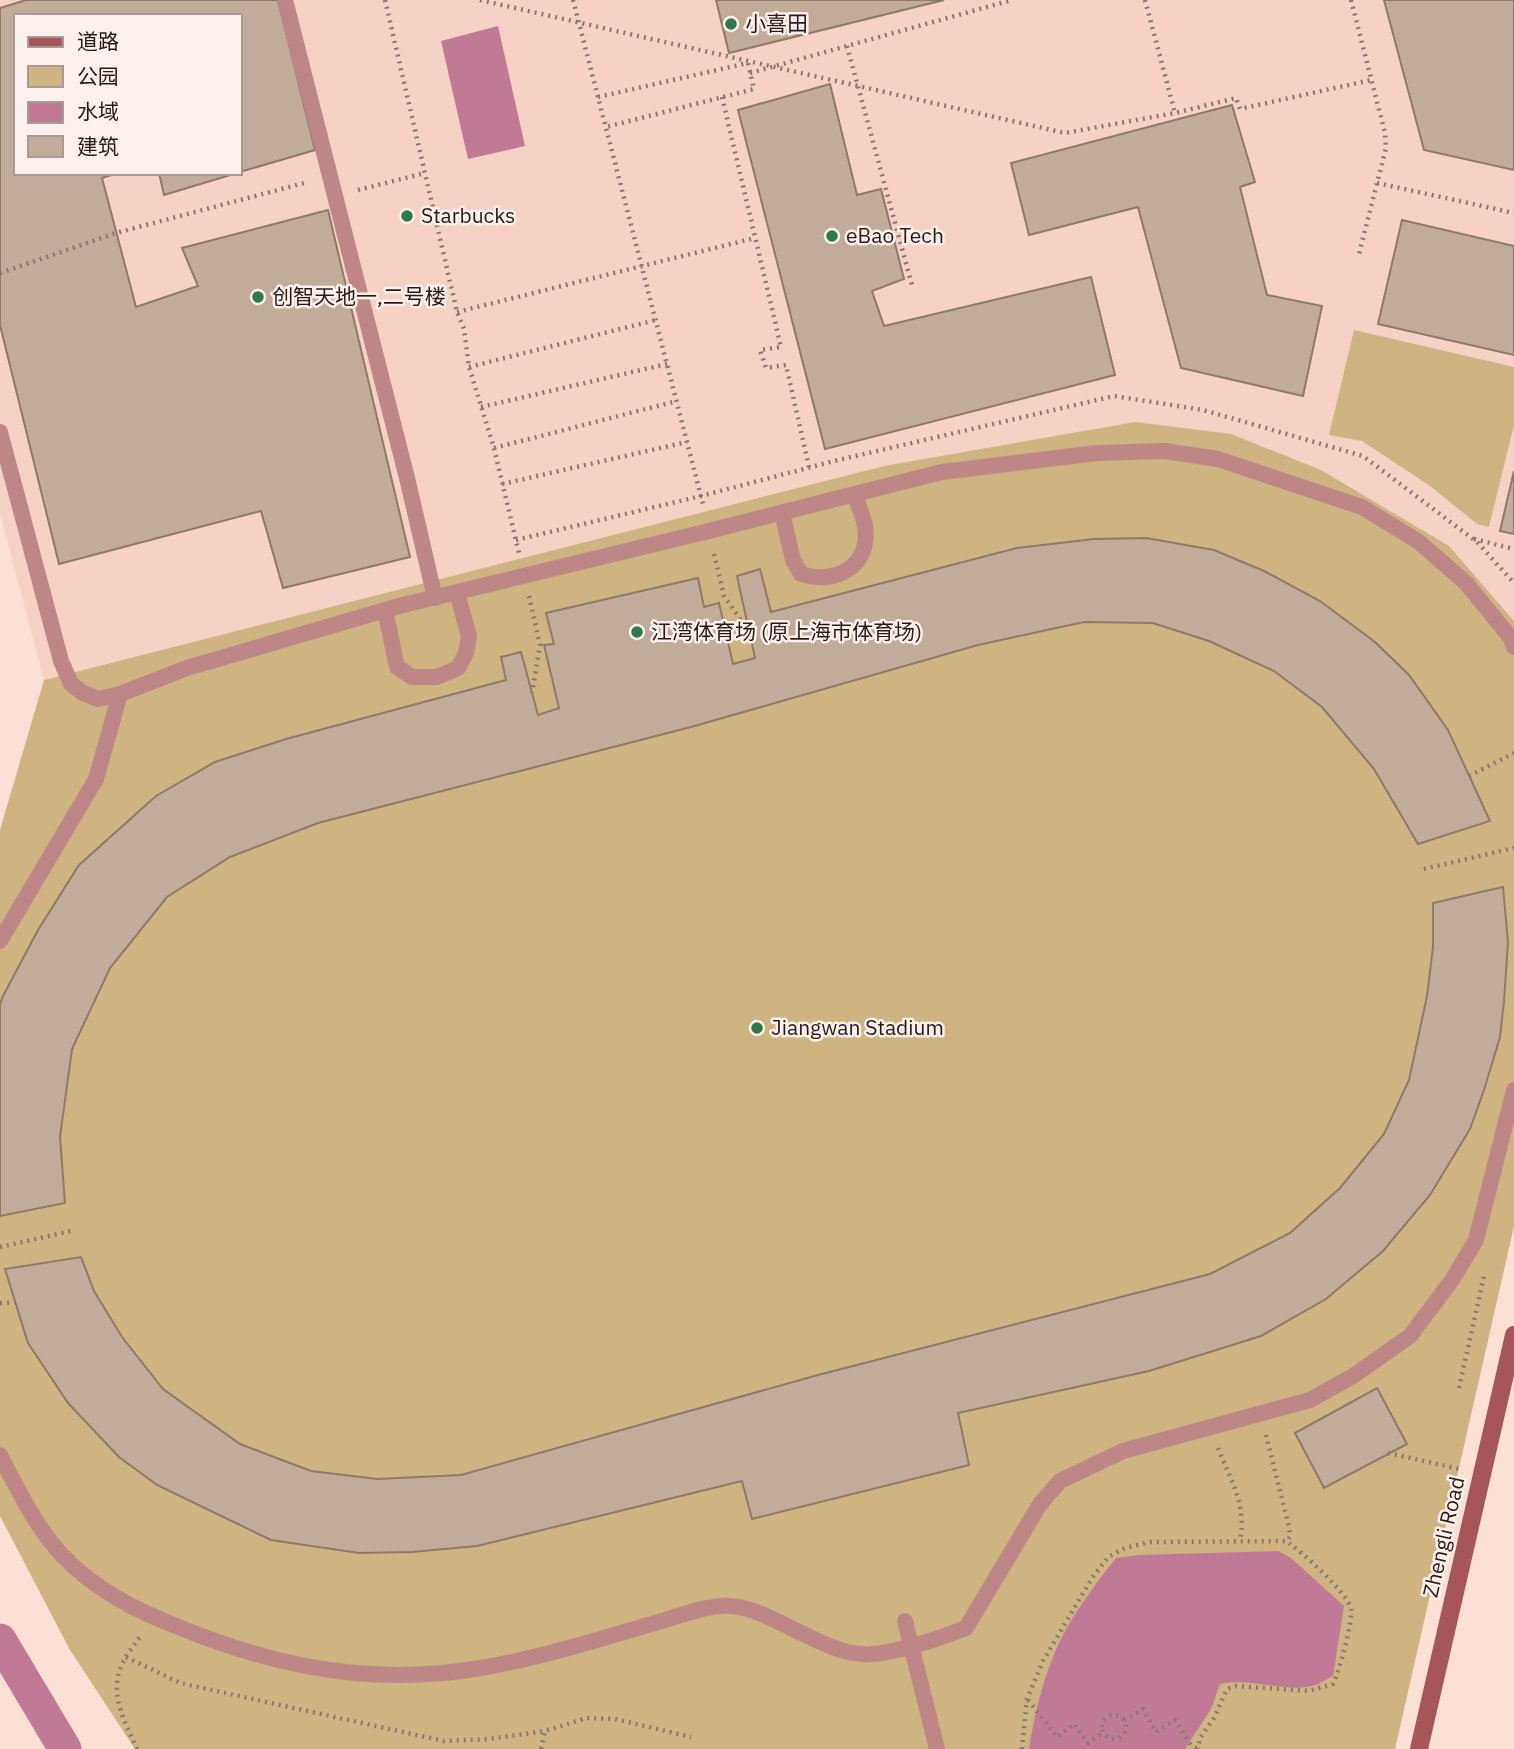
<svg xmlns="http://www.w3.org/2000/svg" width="1514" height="1749" font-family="'IBM Plex Sans','Noto Sans SC',sans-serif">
<rect width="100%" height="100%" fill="#fcdfd5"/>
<path fill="#f6d1c5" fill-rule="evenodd" d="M0,0H1514V621L1449,546L1135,422L884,466L44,680L0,513ZM16,16H240V173H16Z"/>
<path fill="#cdb480" d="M1354,330L1514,367V425L1489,527L1477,524L1430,486L1362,441L1329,435Z
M1135,422L1231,434L1321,470L1449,546L1514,621V1226L1395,1749H135L70,1650L0,1516V830L44,680L884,466Z"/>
<path fill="#c17a95" d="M498,26L525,146L468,159L441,41Z
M1278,1551L1291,1558L1344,1606L1333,1676C1328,1678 1323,1682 1318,1684C1291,1695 1251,1677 1220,1684L1211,1709L1185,1749H1029C1035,1712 1044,1673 1061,1639C1075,1611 1096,1583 1116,1558L1138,1555Z"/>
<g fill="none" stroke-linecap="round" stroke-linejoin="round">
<path stroke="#c17a95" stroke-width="33" d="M0,1640L65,1749"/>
</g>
<path fill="#c1ac9b" stroke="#8d7a69" stroke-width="2" d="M26,0H278L315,150L240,172V16H16V173H118L102,178L136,307L198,286L182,248L328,210L410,557L283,588L261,511L59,564L0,325V8Z
M716,0H944L729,53Z
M1384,0H1514V170L1424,150Z
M830,84L857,195L881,189L904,279L872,291L884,326L1091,277L1115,375L825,449L738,110Z
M1232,105L1255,182L1240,187L1267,295L1322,306L1303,396L1181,368L1138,207L1029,235L1011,163Z
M159,173H237L164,195Z
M1402,220L1514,246V355L1378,324Z
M1514,471V534L1500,531Z
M1146,538L1214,550L1264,571L1320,601L1375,642L1409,675L1448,730L1490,821L1418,844L1374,769L1322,707L1274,671L1209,641L1153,623L1084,622L978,645L691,727L318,823L230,857L167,897L110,968L72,1049L60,1137L65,1203L0,1216V1005L3,996L38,930L79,865L156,796L215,762L286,739L506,680L501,657L521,652L538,715L559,708L544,645L554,644L546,613L698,578L704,607L719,603L733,664L755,658L737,576L760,569L771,612L1017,548L1094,539Z
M1503,887L1508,942L1504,1001L1500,1037L1484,1090L1470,1129L1430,1195L1383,1251L1326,1299L1261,1336L1149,1371L958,1413L969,1465L752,1519L742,1481L477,1546L412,1552L359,1553L271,1540L157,1485L119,1457L68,1403L28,1343L5,1269L81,1257L94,1291L122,1337L163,1389L240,1444L311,1471L377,1479L461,1475L818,1375L1210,1274L1290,1233L1340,1188L1384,1134L1409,1080L1427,996L1433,947V903Z
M1377,1388L1407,1444L1324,1488L1295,1433Z"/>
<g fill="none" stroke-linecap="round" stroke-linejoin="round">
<path stroke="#8a7770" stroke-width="4.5" stroke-dasharray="2 5" stroke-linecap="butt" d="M385,0L457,312L464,329L469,367L494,448L519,553
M480,0L1065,133L1175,113L1236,98L1240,109L1371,80
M573,0L704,508
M1145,0L1175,113
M1351,0L1385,133L1386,148L1359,254
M847,46L913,289
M750,73L1012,0
M598,97L748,63L754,89L606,127
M722,97L781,347L760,350L766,368L786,365L809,467
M1377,183L1514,213
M358,190L425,173
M0,273L116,233L308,182
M457,312L755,238
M469,367L656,320
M481,407L667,364
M494,448L677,401
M502,484L687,442
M1474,539L1514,549
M516,540L701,496L834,461L1114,396L1203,410L1363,456L1477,542L1514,583
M714,554L724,596L749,632
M529,596L540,645L532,693
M1469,776L1514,753
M1424,869L1514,848
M0,1247L71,1231
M0,1303L16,1302
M1459,1388L1484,1276
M1266,1435L1289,1527L1290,1537L1287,1541
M1218,1448C1231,1481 1247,1505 1240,1541
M1388,1453L1459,1469
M126,1657L180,1683L444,1741L489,1739L545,1731L587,1718L615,1719L691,1737
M1028,1700L1057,1737L1074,1724L1088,1743L1104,1732
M1102 1727a12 12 0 1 1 24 0a12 12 0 1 1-24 0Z
M1124,1720L1143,1709L1156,1732L1175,1720L1191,1745L1197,1749
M137,1749C126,1724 110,1697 120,1669C124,1657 134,1646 141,1635
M541,1749L545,1731
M1022,1749L1027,1699L1043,1661L1092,1578L1108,1557L1125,1548L1150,1542L1286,1541C1300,1550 1349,1594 1351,1609C1353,1622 1339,1672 1333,1684L1309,1691L1236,1686L1227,1689L1214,1718L1200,1738L1198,1749"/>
<path stroke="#bf8687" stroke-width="16" d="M285,0L407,478L435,598
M0,432L61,661L71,684L83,693L98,699L120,694L187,668L399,606L709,531L942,472L1097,453L1165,451L1218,459L1362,507L1419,542L1466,583L1510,637L1514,647
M782,513L793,560L801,574C835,585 871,567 865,526C863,516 858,505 855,495
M385,610L397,667L412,677H437L458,668L466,653L469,636L457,593
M0,941L96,779L120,694
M0,1455C17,1488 37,1529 62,1555C95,1590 137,1611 181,1628C279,1668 375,1686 481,1668C535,1659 594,1641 648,1625C672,1619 706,1604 731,1606C754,1608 777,1621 797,1631C817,1640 839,1653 862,1654C889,1656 940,1638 966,1628L1040,1504L1060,1481L1123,1451L1310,1400L1353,1376L1410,1336L1452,1280L1476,1240L1514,1090
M905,1621L937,1749"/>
<path stroke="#a6565a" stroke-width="18" d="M1419,1749L1514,1335"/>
</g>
<g fill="#2f7a49" stroke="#fcf0ec" stroke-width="2.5">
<circle cx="731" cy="24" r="7"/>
<circle cx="407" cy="216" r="7"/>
<circle cx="832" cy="236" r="7"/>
<circle cx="258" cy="297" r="7"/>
<circle cx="637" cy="632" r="7"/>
<circle cx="757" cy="1028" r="7"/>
</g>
<g text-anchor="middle" stroke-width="5" stroke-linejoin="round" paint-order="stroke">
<g font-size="21" fill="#251b18" stroke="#fcf0ec" text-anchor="start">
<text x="745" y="31">小喜田</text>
<text x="421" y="223">Starbucks</text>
<text x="846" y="243">eBao Tech</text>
<text x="272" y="304">创智天地一,二号楼</text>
<text x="651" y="639">江湾体育场 (原上海市体育场)</text>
<text x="771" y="1035">Jiangwan Stadium</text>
</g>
<g font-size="21" fill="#251b18" stroke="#fcf0ec">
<text transform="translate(1444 1537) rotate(-77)" y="7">Zhengli Road</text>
</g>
</g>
<rect x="14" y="14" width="228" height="161" fill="#fcf0ec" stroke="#a69b97" stroke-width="2"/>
<rect x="28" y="37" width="35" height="10" fill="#a6565a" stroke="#a69b97" stroke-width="2"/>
<text x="77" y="49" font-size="21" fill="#251b18">道路</text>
<rect x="28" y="66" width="35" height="21" fill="#cdb480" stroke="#a69b97" stroke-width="2"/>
<text x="77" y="84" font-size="21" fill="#251b18">公园</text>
<rect x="28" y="102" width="35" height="21" fill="#c17a95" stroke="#a69b97" stroke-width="2"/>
<text x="77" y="119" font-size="21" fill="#251b18">水域</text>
<rect x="28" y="136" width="35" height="21" fill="#c1ac9b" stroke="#a69b97" stroke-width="2"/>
<text x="77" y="154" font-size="21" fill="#251b18">建筑</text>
</svg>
